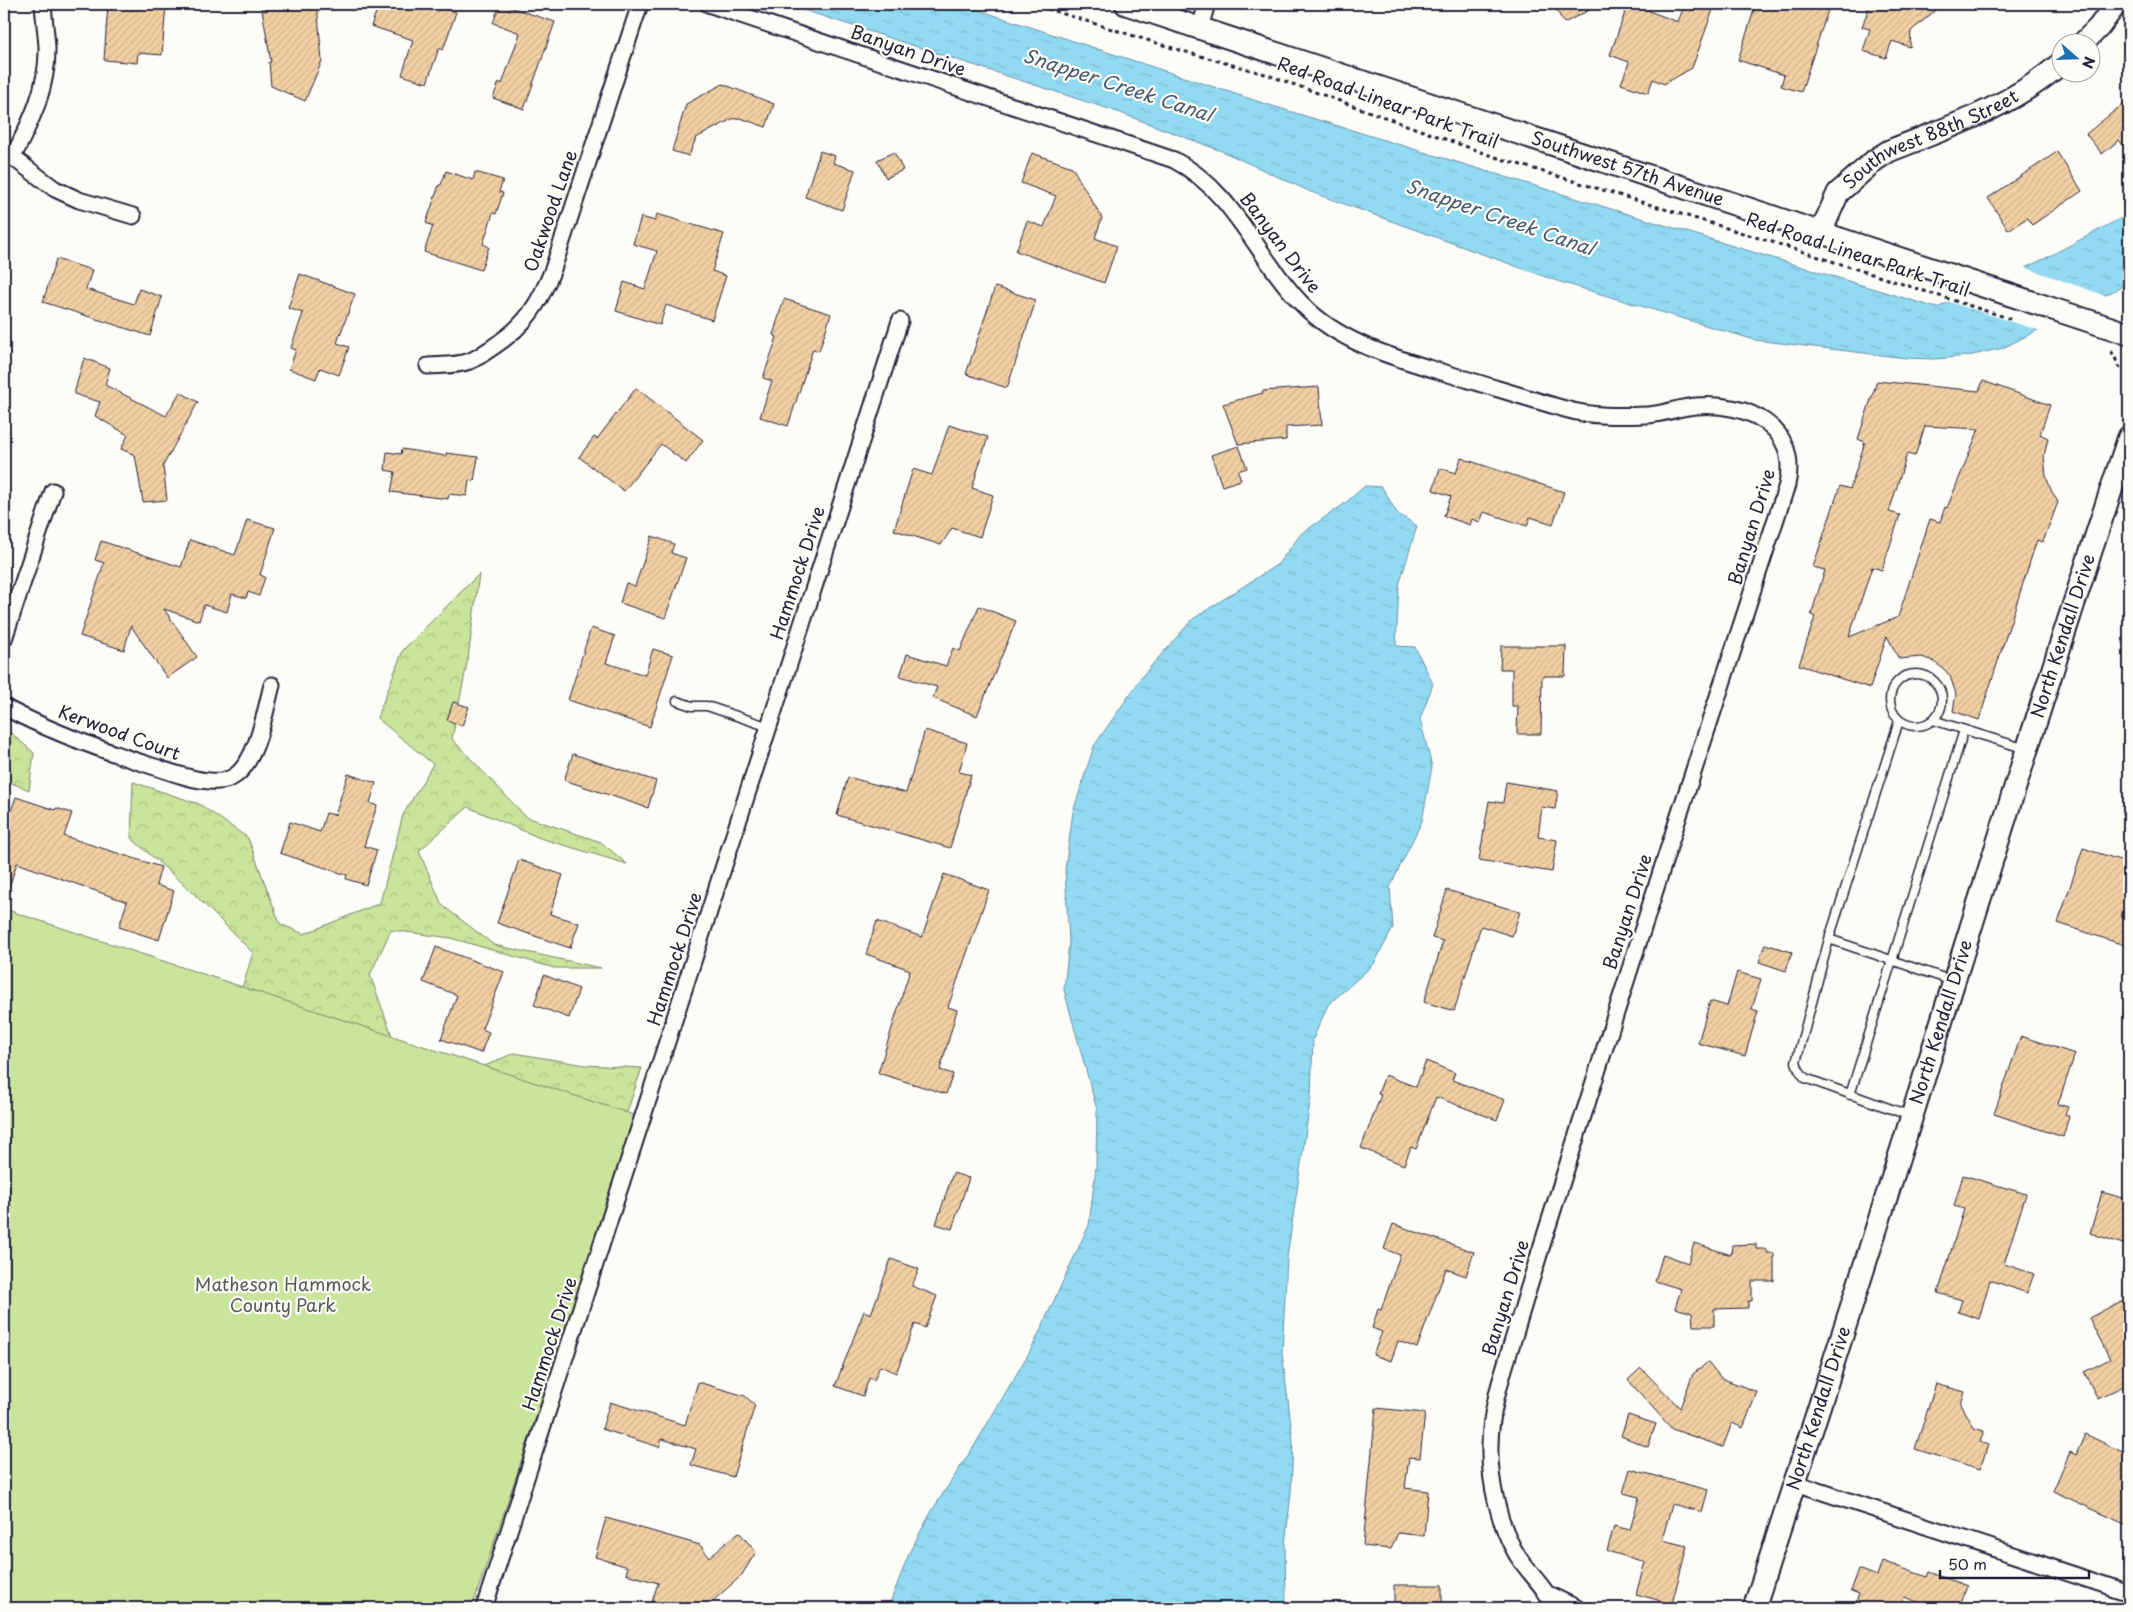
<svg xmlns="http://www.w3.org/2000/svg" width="2133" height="1612" font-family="'Playpen Sans',sans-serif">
<defs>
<pattern id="forest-crowns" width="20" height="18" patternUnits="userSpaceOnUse" patternTransform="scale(1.25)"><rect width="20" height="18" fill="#c9e49b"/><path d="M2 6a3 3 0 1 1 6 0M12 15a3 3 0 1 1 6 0" fill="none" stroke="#acc386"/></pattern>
<pattern id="water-ripples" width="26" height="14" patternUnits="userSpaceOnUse" patternTransform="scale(1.25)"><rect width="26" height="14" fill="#91daf2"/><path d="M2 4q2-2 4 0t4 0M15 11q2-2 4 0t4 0" fill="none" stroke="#7dbbd0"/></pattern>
<pattern id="building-hatch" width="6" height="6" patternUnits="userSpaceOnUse" patternTransform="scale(1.25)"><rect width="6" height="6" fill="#f3d0a4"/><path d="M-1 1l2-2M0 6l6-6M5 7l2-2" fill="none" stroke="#d0b28e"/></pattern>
</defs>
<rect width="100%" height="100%" fill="#fdfcf7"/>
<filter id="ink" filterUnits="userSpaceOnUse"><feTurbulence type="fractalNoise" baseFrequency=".02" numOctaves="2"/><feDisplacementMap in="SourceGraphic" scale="10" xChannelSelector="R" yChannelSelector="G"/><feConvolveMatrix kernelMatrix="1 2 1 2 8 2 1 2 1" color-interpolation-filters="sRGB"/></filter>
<g filter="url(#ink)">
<path fill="url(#forest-crowns)" stroke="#76836b" d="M479,574L468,658L452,739L526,817L601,842L627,864L540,838L468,807L419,851L442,905L494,945L601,968H554L451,938L391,930L370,975L403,1066L440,1086L514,1053L585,1065L642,1068L458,1608H48L253,953L189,889L131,838L133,782L199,804L248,838L280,924L304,934L380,903L403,815L433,764L377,718L403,650Z
M4,727L34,753L29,790L4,780Z"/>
<path fill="#c9e49b" stroke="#76836b" d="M4,909L637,1116L472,1608H4Z"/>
<path fill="url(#water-ripples)" stroke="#6590a9" d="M785,4H960L1269,105L1937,308L2044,259L2129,214V283L2003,348L1968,356L1934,359L1906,358L1755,340L1557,281L1311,192L1224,152L1118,112Z
M1365,486L1382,487L1397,513L1417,526L1399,585L1396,646L1415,647L1433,684L1420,719L1432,767L1422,821L1390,887L1393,928L1374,964L1328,1005L1313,1039L1311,1096L1287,1257L1282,1353L1293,1440L1291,1493L1285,1545L1286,1608H888L910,1551L933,1509L976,1443L1033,1346L1089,1225L1096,1167L1097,1110L1064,990L1069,942L1065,870L1073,812L1094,746L1144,674L1193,619L1278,564L1301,534L1344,504Z"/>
<path fill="#fdfcf7" d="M2021,266L2109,297L2041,331L1946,301Z"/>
<path fill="url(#building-hatch)" stroke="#22223b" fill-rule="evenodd" d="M108,4H166L162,55L138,53L137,63L104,60Z
M261,4H317L322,61L305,101L271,86L269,62H271Z
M379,4H430L456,12L443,50L439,48L427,83L402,75L413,40L371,26Z
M500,4L555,22L524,109L493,98L499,82L502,84L520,33L493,23Z
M1553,4H1601L1564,23Z
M1628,4H1652L1649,11L1678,22L1685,4H1715L1692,68L1664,84L1653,79L1648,93L1621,84L1629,62L1610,55Z
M1756,4H1775L1788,8L1789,4H1830L1801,92L1781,86L1784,75L1738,60Z
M1870,4H1943L1911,31L1910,47L1892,41L1886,58L1863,51L1870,29L1862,27Z
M723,84L774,104L766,127L740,118L732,119L696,138L689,156L672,151L686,104Z
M2129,99V153L2119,140L2102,154L2086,134Z
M820,151L835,156L833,163L855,170L842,210L805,197Z
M894,152L903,170L886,178L877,160Z
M2057,152L2082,191L2032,225L2027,218L2008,230L1988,198Z
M1032,153L1072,167L1102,218L1095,238L1117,246L1104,283L1016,251L1027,221L1044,227L1056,196L1021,183Z
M446,171L473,180L475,172L503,180L499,192L503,193L496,214L493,213L483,244L489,247L481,270L424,252L433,226L426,223L439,185H441Z
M657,214L724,234L712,271L726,276L712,320L666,305L660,325L616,311L624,282L645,289L657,251L633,244L641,217L655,221Z
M56,259L92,270L86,289L134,304L139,289L162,297L150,336L43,302Z
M300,274L355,294L337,343L349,347L339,375L320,368L316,379L289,369L296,350L291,348L303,313L288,308Z
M995,287L1036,300L1007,388L966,374Z
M784,299L831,314L819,351L813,349L788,426L760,417L772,381L763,378L777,337L773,335Z
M84,358L110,368L105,385L166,416L180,392L198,402L163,466L167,500L143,502L135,455L121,449L128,435L95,416L100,402L74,394Z
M1877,381L1979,391L1983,381L2050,405L2040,434L2048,438L2044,456L2046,476L2051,490L2058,502L2043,542L2037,540L1979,720L1953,711L1956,694L1950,676L1945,670L1933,661L1922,657L1899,659L1887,636L1870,688L1799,665L1815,617L1811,615L1825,570L1813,567L1840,486L1850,489L1865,442L1858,439ZM1925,426L1979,429L1947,508L1945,507L1940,522L1930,519L1898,617L1849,637L1872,567L1882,570L1900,515L1889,512L1907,454L1915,456Z
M1319,387L1322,425L1286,427V440L1238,444L1223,404L1263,393L1262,391Z
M636,388L703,440L686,463L661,444L624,491L579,457L594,437L597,439Z
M949,425L988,437L972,488L993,495L980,537L952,528L941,545L894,530L913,469L932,475Z
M1239,446L1247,468L1238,471L1241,480L1222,486L1211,455Z
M402,449L446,456V453L478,457L474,481L469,480L467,496L449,494L448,499L391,492L395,472L385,470L387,452L401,454Z
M1461,458L1564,492L1553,524L1530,517L1527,526L1484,512L1480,522L1472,519L1470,525L1444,516L1451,496L1433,490L1440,468L1456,473Z
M247,520L275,528L260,575L265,577L259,596L248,592L246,598L232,594L227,612L204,605L199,621L164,609L197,657L167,678L131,626L124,650L80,636L104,563L95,560L101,541L181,567L190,540L235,555Z
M652,536L674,544L671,553L686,558L665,618L620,603L626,583L635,586Z
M979,606L1016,621L977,716L933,698L937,687L900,676L907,654L946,666L953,648L960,651Z
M591,628L615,636L606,663L645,675L653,649L673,655L650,727L568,700Z
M1501,646H1566L1565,676H1542L1541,734H1517L1518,706H1512V669H1500Z
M453,702L469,707L462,726L447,720Z
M925,730L967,743L959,772L971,775L950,848L837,815L848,777L906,793Z
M573,754L656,781L648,808L564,780Z
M348,774L376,783L370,803L377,806L364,846L377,850L366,885L346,879L347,875L280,853L290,822L320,832L326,813L335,815Z
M1506,782L1558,791L1555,809L1542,807L1538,837L1557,840L1552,872L1479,860L1489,801L1503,803Z
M16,797L55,810L56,808L72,813L64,836L161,867L156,885L174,891L159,940L119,927L127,902L17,863L7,893H4V812L10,814Z
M2083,848L2129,863V892L2121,916L2129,919V929L2124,945L2058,923Z
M519,860L563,875L550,914L579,923L570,948L497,923Z
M944,874L989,890L948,1007L957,1010L940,1070L953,1074L946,1094L878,1073L910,970L866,954L877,921L922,937Z
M1447,890L1520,912L1512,936L1481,926L1454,1011L1424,1002L1443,941L1432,938Z
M1765,944L1792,952L1786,971L1759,962Z
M436,947L504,972L482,1029L489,1032L481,1053L441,1039L457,995L423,982Z
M1737,972L1761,979L1752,1009L1758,1011L1745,1056L1698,1043L1710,1001L1727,1006Z
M544,975L579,989L569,1018L534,1005Z
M2021,1036L2075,1054L2058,1104L2068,1107L2065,1114L2069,1116L2063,1137L1994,1114Z
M1426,1061L1455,1073L1452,1080L1505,1100L1497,1120L1436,1097L1416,1149L1411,1147L1404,1165L1361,1148L1381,1095L1378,1094L1385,1075L1416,1087Z
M953,1173L969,1178L952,1229L936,1224Z
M1963,1175L2026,1194L2004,1264L2034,1274L2027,1293L1990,1280L1979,1319L1958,1312L1962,1300L1938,1293L1964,1209L1954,1206Z
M2102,1192L2129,1200V1246L2090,1233Z
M1393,1224L1474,1252L1466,1276L1446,1269L1417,1348L1398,1341L1391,1361L1373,1355L1382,1332L1372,1328L1378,1309L1381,1310L1400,1255L1384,1249Z
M1694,1243L1731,1255L1732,1245L1756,1244V1249H1767V1253H1774V1281H1752V1301H1748V1308L1714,1309V1326H1693L1692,1313L1675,1308L1681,1289L1655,1281L1663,1254L1688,1263Z
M891,1259L919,1269L912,1286L937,1296L925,1328L915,1324L896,1373L880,1366L874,1380L869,1378L863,1396L835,1386L864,1311L871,1314Z
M2129,1297V1383L2098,1399L2084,1372L2110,1359L2089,1318Z
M1708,1362L1721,1378L1757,1392L1743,1428L1732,1423L1723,1447L1672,1429L1628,1380L1641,1368L1680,1408L1693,1374Z
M698,1382L745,1396L755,1405L733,1477L691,1465L696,1449L662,1439L659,1447L602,1429L610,1402L685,1425Z
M1936,1384L1965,1392L1961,1404L1974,1428L1984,1431L1980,1442L1988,1445L1980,1469L1915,1449Z
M1376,1408L1425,1413L1420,1458L1409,1457L1405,1488L1428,1491L1424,1536L1398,1533L1391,1549L1363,1546Z
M1628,1415L1656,1424L1648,1447L1621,1436Z
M2085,1434L2129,1455V1526L2053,1491L2070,1452L2076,1455Z
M1630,1469L1708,1490L1702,1512L1672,1504L1662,1540L1687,1546L1672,1604L1636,1594L1645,1562L1607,1551L1614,1526L1630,1530L1639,1497L1623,1493Z
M606,1518L700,1545L709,1557L739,1532L756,1552L741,1576L705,1608H650L658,1583L626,1574L628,1567L595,1557Z
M1882,1561L1927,1577L1929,1572L1967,1586L1959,1608H1935L1904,1597L1901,1608H1854L1859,1594L1851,1591L1859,1569L1877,1576Z
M1394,1585H1442V1608H1394Z"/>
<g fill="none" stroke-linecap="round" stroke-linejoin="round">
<defs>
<path id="lane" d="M1890 700a26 26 0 1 1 52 0a26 26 0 1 1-52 0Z
M677,701L692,706H707L769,727
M1933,720L2026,749
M1899,721L1829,939L1796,1062L1799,1070L1805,1078L1911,1116
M1829,939L1953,981
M1850,1095L1964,730"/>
<path id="street" d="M708,4L1174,160C1234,191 1257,258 1302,304C1341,345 1400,359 1452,375C1489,386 1527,398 1565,409C1592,417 1619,416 1648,415C1664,414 1680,407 1696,406C1747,402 1800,426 1787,485C1713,710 1640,934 1569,1160C1551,1216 1533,1273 1516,1330C1505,1367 1490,1407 1490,1446C1489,1481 1499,1525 1517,1555C1529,1574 1546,1587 1554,1608
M1200,27L1207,4
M4,151L55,189L79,200L133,216
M13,157C31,121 48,88 47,47C46,32 44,18 43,4
M428,366C442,365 456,366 470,361C478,358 485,352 493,347C525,326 539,305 553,269L640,4
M4,639L53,491
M4,707C51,732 101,750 152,766C171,772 191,780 210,781C219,782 228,781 236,775C258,758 265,711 272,685
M1795,1483L2129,1593
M1548,1594L1577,1608
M484,1608L900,321"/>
<g id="secondary">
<path id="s1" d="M1126,4L2129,334"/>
<path d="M2084,42L2099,27L2116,4"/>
<path id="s2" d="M1821,232L1838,193L1875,160L1889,151C1949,127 2011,107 2060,64"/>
<path id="s3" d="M1754,1608C1822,1399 1890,1189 1955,978C2012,797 2068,616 2129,437"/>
</g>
</defs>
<use href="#lane" stroke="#22223b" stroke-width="11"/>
<use href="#street" stroke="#22223b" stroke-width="19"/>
<use href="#secondary" stroke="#22223b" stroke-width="25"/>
<path stroke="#22223b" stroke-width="3" stroke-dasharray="4 4" stroke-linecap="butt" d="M1032,4L1179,50L1265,74L1495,157L1785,246L2014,320
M2111,351L2115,357L2118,366L2124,370
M4,1174C14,1199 9,1228 4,1253"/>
<use href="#lane" stroke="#fdfcf7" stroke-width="8"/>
<use href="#street" stroke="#fdfcf7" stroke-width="15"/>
<use href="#secondary" stroke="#fdfcf7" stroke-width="21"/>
</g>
</g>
<g text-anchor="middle" stroke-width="4.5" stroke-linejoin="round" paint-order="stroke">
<g font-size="18" fill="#22223b" stroke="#fdfcf7">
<text transform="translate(908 51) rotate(19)" y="6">Banyan Drive</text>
<text transform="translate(1388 103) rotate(20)" y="6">Red Road Linear Park Trail</text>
<text dy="6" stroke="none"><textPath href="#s2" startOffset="151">Southwest 88th Street</textPath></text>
<text dy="6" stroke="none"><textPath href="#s1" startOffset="528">Southwest 57th Avenue</textPath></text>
<text transform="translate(551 211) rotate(-71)" y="6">Oakwood Lane</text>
<text transform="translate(1280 243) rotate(53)" y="6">Banyan Drive</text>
<text transform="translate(1858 255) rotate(18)" y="6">Red Road Linear Park Trail</text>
<text transform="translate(1752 527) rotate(-73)" y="6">Banyan Drive</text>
<text transform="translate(798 573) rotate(-72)" y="6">Hammock Drive</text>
<text dy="6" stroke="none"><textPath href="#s3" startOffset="1020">North Kendall Drive</textPath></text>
<text transform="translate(119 733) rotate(20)" y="6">Kerwood Court</text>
<text transform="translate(1628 912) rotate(-72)" y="6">Banyan Drive</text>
<text transform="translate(675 959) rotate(-72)" y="6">Hammock Drive</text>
<text dy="6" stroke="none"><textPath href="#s3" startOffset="615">North Kendall Drive</textPath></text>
<text transform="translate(1506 1298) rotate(-73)" y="6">Banyan Drive</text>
<text transform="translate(550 1344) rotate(-72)" y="6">Hammock Drive</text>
<text dy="6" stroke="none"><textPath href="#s3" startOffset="210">North Kendall Drive</textPath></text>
</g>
<g font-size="18" fill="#545c58" stroke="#fdfcf7">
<text x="283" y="1291">Matheson Hammock<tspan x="283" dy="21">County Park</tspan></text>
</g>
<g font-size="19" font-style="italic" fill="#435972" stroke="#fdfcf7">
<text transform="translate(1118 85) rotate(18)" y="7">Snapper Creek Canal</text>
<text transform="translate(1500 217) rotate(19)" y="7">Snapper Creek Canal</text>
</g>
</g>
<rect width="2133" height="1612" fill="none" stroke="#fdfcf7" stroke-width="20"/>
<rect x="10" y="10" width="2113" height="1592" fill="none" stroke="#22223b" stroke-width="2" filter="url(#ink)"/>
<g transform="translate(2076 58) rotate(110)"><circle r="24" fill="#fdfcf7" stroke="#a5a5ac"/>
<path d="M0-4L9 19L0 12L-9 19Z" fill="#1f6fb2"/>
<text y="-8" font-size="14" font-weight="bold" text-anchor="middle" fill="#22223b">N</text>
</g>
<path d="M1940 1570v8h149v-8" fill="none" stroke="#22223b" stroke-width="2.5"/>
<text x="1948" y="1570" font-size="15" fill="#22223b" stroke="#fdfcf7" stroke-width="4" paint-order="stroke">50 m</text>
</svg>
